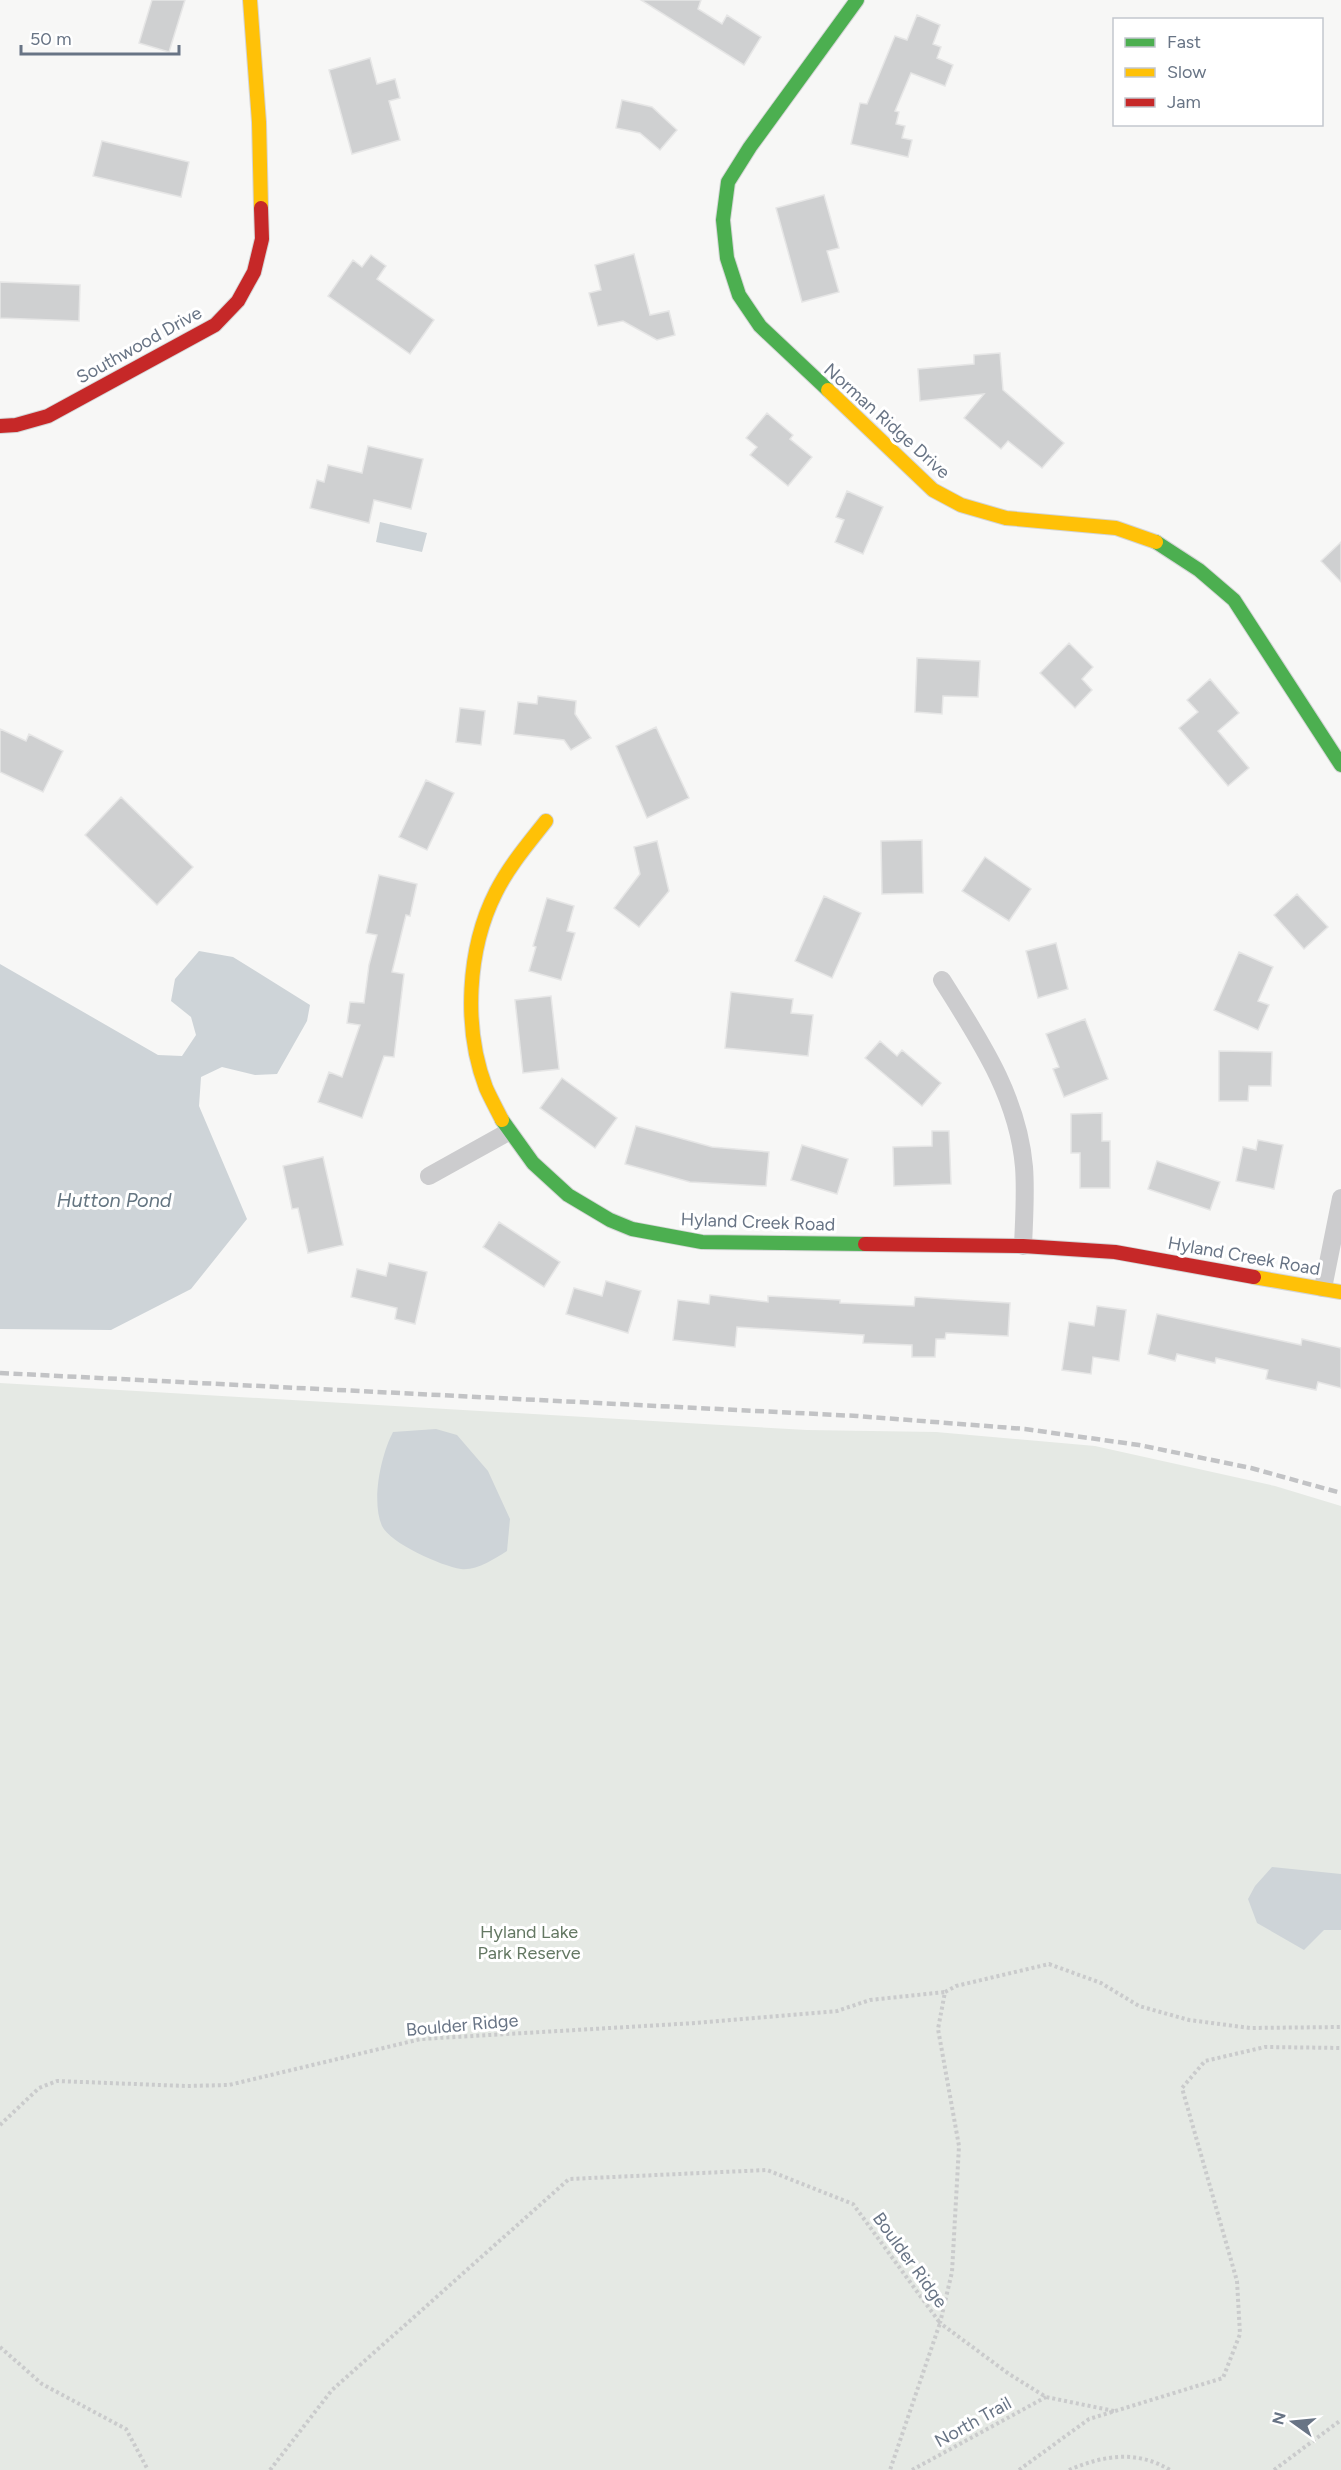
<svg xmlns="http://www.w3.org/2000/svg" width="1341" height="2470" font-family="Figtree,sans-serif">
<rect width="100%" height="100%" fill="#f7f7f6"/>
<path fill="#e5e9e4" d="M0,1383L807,1430L936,1432L1095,1446L1275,1486L1341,1506V2470H0Z"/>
<path fill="#ced4d8" d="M380,522L427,533L422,552L376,542Z
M199,951L233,957L310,1005L307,1021L277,1074L255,1075L222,1067L201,1077L199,1106L247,1219L191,1289L111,1330L0,1329V964L158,1055L182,1056L196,1035L191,1017L171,1001L175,979Z
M436,1429L457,1435L488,1471L510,1519L507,1551C494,1559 476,1571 461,1569C441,1566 390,1543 382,1526C371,1501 381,1455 393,1432Z
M1272,1867L1341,1874V1930H1324L1304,1950L1257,1923L1248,1899L1255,1886Z"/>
<path fill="#cfd0d1" stroke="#e6e6e6" stroke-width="1.5" d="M152,0H185L169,52L139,43Z
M641,0H701L698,9L722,24L727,15L761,37L744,65Z
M917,15L940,25L933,44L941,47L937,58L953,65L945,86L911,73L895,111L899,112L896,124L905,126L902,138L912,140L908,157L851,144L860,103L867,104L895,36L907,40Z
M370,58L377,84L395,79L400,98L389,101L400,140L352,154L329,70Z
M622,100L652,107L677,130L660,150L640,133L616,128Z
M102,141L189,162L181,197L93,176Z
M824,195L839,248L827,251L839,292L802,302L776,208Z
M634,254L650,315L669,311L675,335L657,340L623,321L598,326L589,293L601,290L595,265Z
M371,255L386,266L377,279L434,320L410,354L328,296L353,260L362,267Z
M0,282L80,285L79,321L0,318Z
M1000,353L1003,390L1064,443L1042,468L1008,441L1001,449L964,418L984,394L920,401L918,369L974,364V355Z
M767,413L793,435L790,439L812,457L788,486L750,455L757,447L746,438Z
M368,446L423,459L411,509L374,500L369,523L310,508L317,480L324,482L328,465L362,473Z
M847,491L883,507L863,554L835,542L844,520L836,517Z
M1341,542V582L1321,561Z
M1069,643L1093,667L1082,679L1092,690L1075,708L1040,673Z
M917,658L980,661L978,697L943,696L942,714L915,712Z
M1210,679L1239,713L1218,731L1249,768L1228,786L1179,728L1198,712L1187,700Z
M538,696L576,701L575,714L591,738L571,750L564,740L514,734L518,702L537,704Z
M460,708L485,711L481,745L456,742Z
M656,727L689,798L647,818L616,746Z
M0,729L26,741L29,734L63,751L43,792L0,772Z
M426,780L454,793L427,850L399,837Z
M121,797L193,867L157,905L85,835Z
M922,840L923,893L882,894L881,841Z
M657,841L669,891L639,927L614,908L640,874L634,847Z
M985,857L1031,889L1009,921L962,891Z
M379,875L417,884L410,916L406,915L392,972L404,974L394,1057L384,1056L362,1118L318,1102L329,1072L342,1077L360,1025L347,1023L350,1002L364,1003L369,965L377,935L366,933Z
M1297,894L1328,927L1304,949L1274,915Z
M824,896L861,913L832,978L795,961Z
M547,898L574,906L567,931L575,933L561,980L529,971L536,947L533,946Z
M1056,943L1068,989L1038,998L1026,951Z
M1239,952L1273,967L1258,1001L1269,1005L1258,1030L1214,1010Z
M731,992L793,999L791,1013L813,1015L808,1056L725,1048Z
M551,996L559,1069L523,1073L515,1000Z
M1085,1019L1108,1079L1064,1097L1053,1069L1059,1067L1046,1034Z
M880,1041L897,1056L902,1050L941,1083L922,1106L865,1058Z
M1219,1051L1272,1052L1271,1086H1249L1248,1101H1219Z
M562,1078L617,1118L595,1148L540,1108Z
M1102,1113V1141H1110V1188H1080V1153H1071V1114Z
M636,1126L712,1147L769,1152L766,1186L690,1182L625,1164Z
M932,1131H949L951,1184L894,1186L893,1147L932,1146Z
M1258,1140L1283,1145L1274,1189L1236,1181L1243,1147L1256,1150Z
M802,1145L848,1159L837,1194L791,1180Z
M323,1157L343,1245L308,1253L298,1208L292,1209L283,1166Z
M1157,1161L1220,1182L1210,1210L1148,1189Z
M499,1222L560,1262L544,1287L483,1247Z
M389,1263L427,1272L415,1324L395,1319L397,1308L351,1297L357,1269L386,1276Z
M606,1281L641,1291L628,1333L566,1314L574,1288L602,1296Z
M710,1295L768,1302V1296L840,1300V1303L914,1306L915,1297L1010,1303L1008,1336L946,1333L945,1339H936L935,1357H912V1345L863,1343L864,1335L737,1327L735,1347L673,1340L678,1300L709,1304Z
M1097,1306L1126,1310L1119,1361L1093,1357L1091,1374L1062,1370L1069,1322L1094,1326Z
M1157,1314L1301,1345L1302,1339L1341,1348V1388L1318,1382L1316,1390L1266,1379L1268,1370L1216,1358L1215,1363L1177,1354L1175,1361L1148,1354Z"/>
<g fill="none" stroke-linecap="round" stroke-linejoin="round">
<defs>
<path id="fast" d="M828,390L760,326L739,295L727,258L723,220L728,182L750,147L857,0
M1156,542L1199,570L1234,600L1341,765
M502,1120L533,1163L568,1195L610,1220L632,1229L702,1242L865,1244"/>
<path id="slow" d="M250,0L259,122L261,208
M828,390L933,490L961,505L1006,518L1116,528L1156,542
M502,1120C497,1110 491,1099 486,1088C463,1028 467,949 496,892C509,866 528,844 546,821
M1254,1277L1341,1292"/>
<path id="jam" d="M0,426L16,425L48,416L215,325L238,301L254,272L262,239L261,208
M865,1244L1023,1246L1115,1252L1254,1277"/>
</defs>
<use href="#fast" stroke="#d4d5d6" stroke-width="16"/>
<use href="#slow" stroke="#d4d5d6" stroke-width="16"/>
<use href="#jam" stroke="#d4d5d6" stroke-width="16"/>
<path stroke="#cacbcc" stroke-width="4" stroke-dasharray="3 3" stroke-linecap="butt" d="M0,2125L39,2088L57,2081L186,2086L229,2085L421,2039L696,2023L837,2011L870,2000L945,1992
M0,2347L42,2384L126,2429L148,2470
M1114,2411L1046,2397L1009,2374L940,2323L952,2272L959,2146L938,2029L945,1992L956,1986L1049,1964L1101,1983L1139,2006L1189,2020L1250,2028L1341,2027
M270,2470L332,2390L569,2179L767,2170L853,2204L940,2323L890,2470
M912,2470L1046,2397
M1019,2470L1089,2419L1223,2378L1240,2334L1237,2281L1182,2088L1205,2061L1265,2047L1341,2048
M1069,2470C1104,2455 1137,2450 1170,2470
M1274,2470L1341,2420"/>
<path stroke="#ccccce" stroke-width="18" d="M942,980C979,1039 1018,1096 1024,1167C1026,1193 1024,1220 1023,1246
M429,1176L508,1132
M1323,1288L1341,1198"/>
<use href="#fast" stroke="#4caf50" stroke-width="14"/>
<use href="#slow" stroke="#ffc107" stroke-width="14"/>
<use href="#jam" stroke="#c62828" stroke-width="14"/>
<path stroke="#c2c3c5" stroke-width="4.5" stroke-dasharray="9 4.5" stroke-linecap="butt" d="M0,1373L857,1416L1025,1429L1139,1445L1251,1468L1341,1493"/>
</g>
<g text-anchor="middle" stroke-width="6" stroke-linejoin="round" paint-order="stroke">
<g font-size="18" fill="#687485" stroke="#fff">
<text transform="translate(139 345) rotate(-29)" y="6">Southwood Drive</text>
<text transform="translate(887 421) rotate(42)" y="6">Norman Ridge Drive</text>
<text transform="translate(758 1222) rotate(2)" y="6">Hyland Creek Road</text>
<text transform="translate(1244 1256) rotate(10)" y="6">Hyland Creek Road</text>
<text transform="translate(462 2025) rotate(-5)" y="6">Boulder Ridge</text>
<text transform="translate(910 2260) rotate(54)" y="6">Boulder Ridge</text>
<text transform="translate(973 2422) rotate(-29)" y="6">North Trail</text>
</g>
<g font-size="18" fill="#647863" stroke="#fff">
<text x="529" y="1938">Hyland Lake<tspan x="529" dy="21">Park Reserve</tspan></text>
</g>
<g font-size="20" font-style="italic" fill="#647581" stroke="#fff">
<text x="114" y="1207">Hutton Pond</text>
</g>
</g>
<rect x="1113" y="18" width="210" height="108" fill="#ffffff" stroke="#c3c7ce" stroke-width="1.5"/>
<rect x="1125" y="38" width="30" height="9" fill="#4caf50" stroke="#c3c7ce" stroke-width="1.5"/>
<text x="1167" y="48" font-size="18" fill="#687485">Fast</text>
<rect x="1125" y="68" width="30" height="9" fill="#ffc107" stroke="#c3c7ce" stroke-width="1.5"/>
<text x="1167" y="78" font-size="18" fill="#687485">Slow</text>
<rect x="1125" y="98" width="30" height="9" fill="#c62828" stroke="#c3c7ce" stroke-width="1.5"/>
<text x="1167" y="108" font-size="18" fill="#687485">Jam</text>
<g transform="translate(1293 2422) rotate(285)" stroke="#ffffff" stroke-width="4.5" paint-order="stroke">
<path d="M0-4.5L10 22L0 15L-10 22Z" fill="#687485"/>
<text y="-9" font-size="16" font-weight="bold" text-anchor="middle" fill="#687485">N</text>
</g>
<path d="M21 45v9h158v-9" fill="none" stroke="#687485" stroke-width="3"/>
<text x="30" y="45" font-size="18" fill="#687485" stroke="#ffffff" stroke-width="4.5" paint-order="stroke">50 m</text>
</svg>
